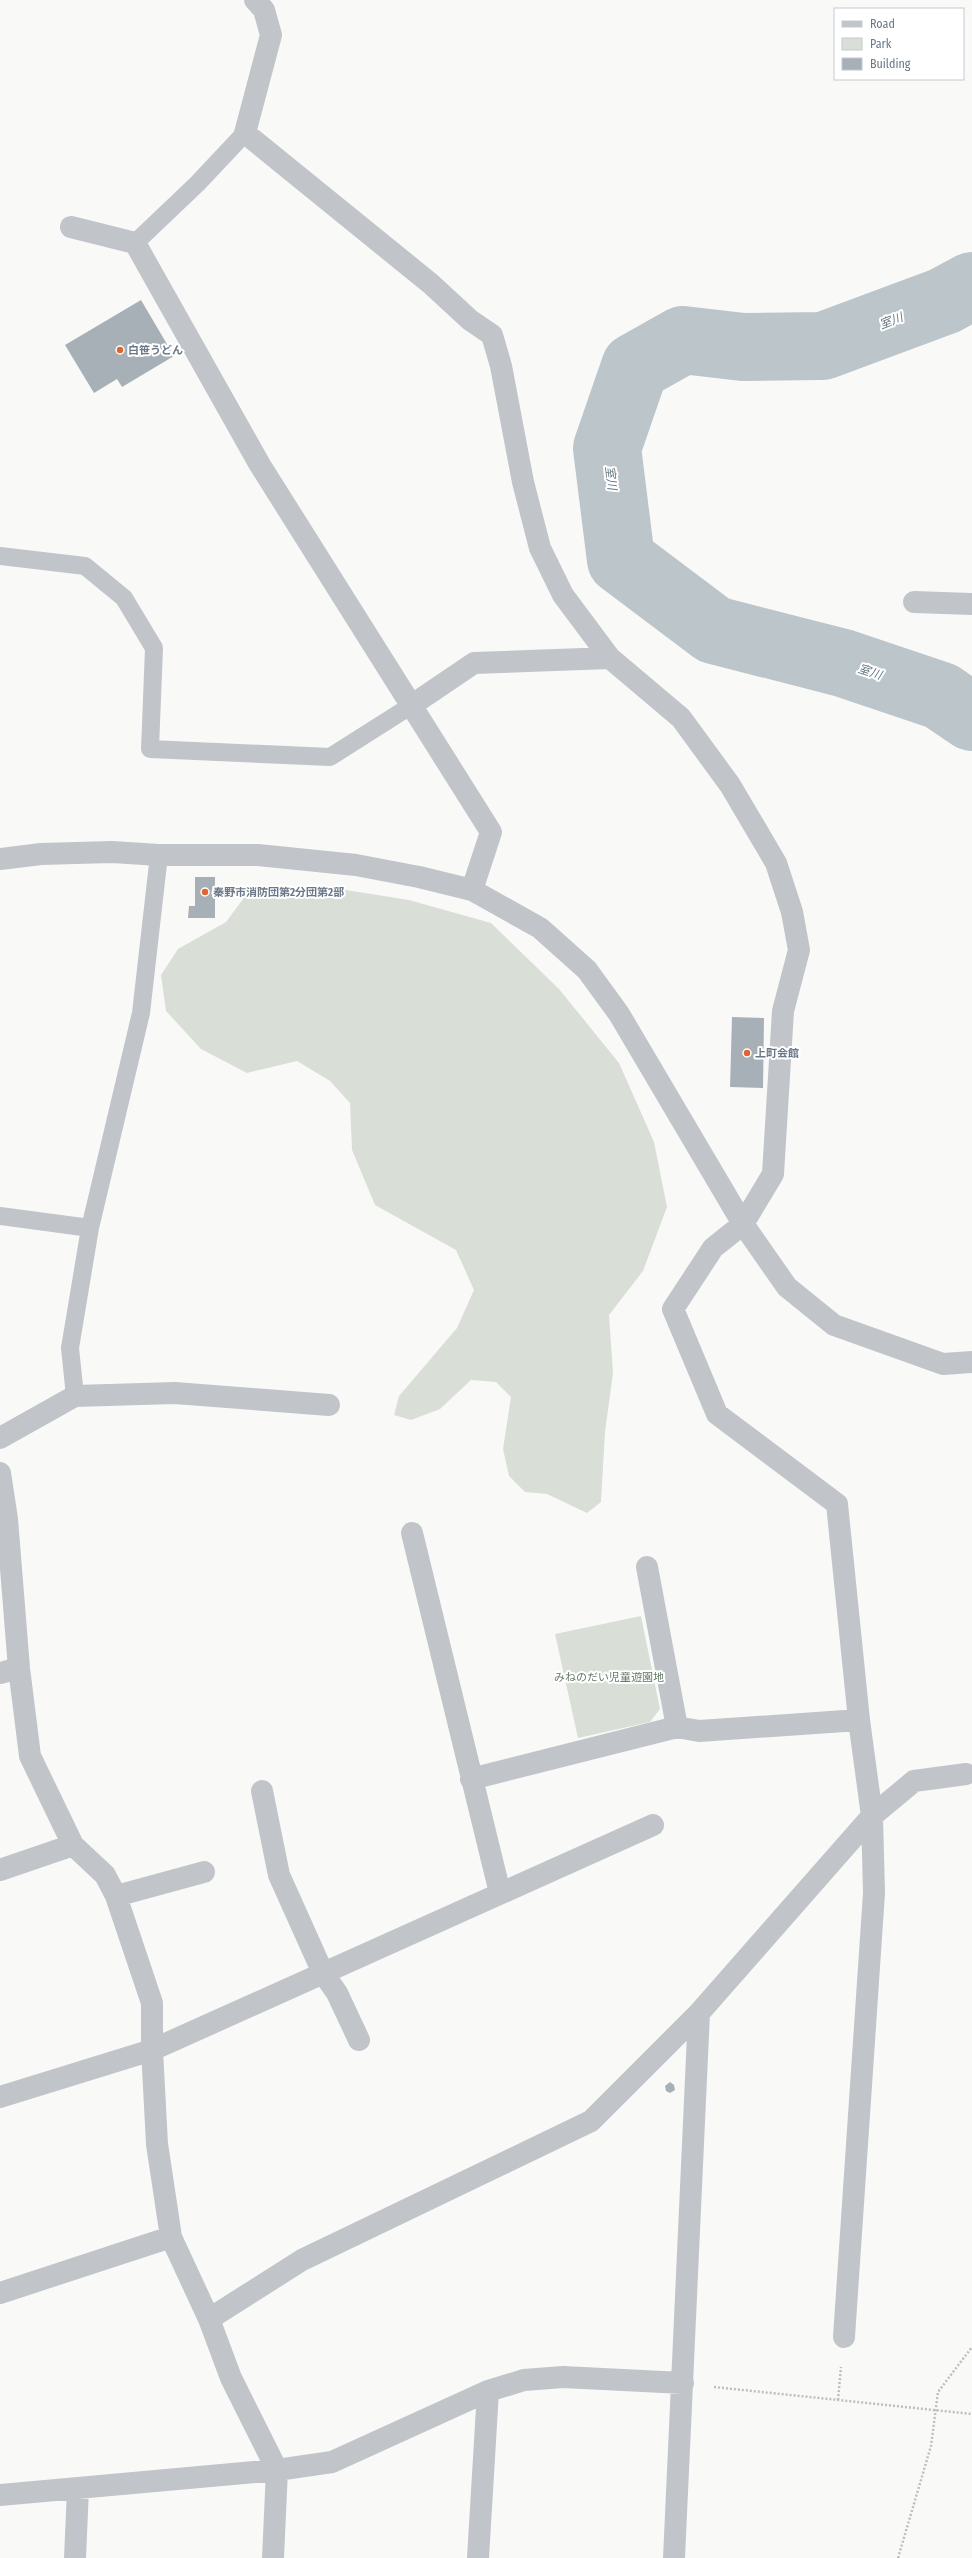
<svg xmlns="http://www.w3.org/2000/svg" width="972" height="2558" font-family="'Fira Sans Condensed','Noto Sans JP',sans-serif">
<rect width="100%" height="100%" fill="#f9faf8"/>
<path fill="#d9ded7" d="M252,887H327L409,900L491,923L559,989L619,1063L654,1142L667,1207L643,1271L609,1315L613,1373L605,1432L601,1502L587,1513L547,1494L525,1492L509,1476L503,1449L511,1397L496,1382L471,1380L440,1409L411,1420L394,1415L399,1396L457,1328L474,1290L456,1250L375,1205L352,1150L350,1103L330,1081L297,1061L247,1073L201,1049L166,1011L161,975L178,949L226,922Z
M641,1616L660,1709L650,1722L578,1738L555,1634Z"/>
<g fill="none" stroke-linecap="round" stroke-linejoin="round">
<path stroke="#bbc5ca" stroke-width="68" d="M972,286L944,301L823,346L743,347L683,340L635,367L607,448L621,560L714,630L843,663L941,696L972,717"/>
</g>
<path fill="#a8b0b7" d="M141,300L174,356L122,387L117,379L94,393L65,345Z
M195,877H215V918H188L189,906H195Z
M732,1017L764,1018L763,1088L730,1087Z
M670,2082L674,2085L675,2090L670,2093L666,2091L665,2086Z"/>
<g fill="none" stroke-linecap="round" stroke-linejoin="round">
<path stroke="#bcbec2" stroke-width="2.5" stroke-dasharray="2 2" stroke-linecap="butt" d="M714,2387L972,2414
M838,2400L841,2367
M898,2558L931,2446L938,2392L972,2347"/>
<path stroke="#c1c5ca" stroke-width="18" d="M135,243L197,184L245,133
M0,556L85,566L124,598L154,648L150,749L330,757L412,705
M0,1216L90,1228
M75,1396L70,1348L90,1228L141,1013L159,855"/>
<path stroke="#c1c5ca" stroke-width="22" d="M255,0L264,10L271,35L245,133L431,284L470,320L492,335L501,366L523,482L540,548L563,595L610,658L681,718L730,785L776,863L792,912L799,950L783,1011L773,1174L743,1224L713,1248L673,1309L717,1414L837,1504L859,1720L872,1816L874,1893L844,2337
M71,227L135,243L260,465L491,832L472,890
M914,602L972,604
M412,705L474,663L610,658
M0,859L41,854L112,852L159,855H258L356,865L419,877L472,890L540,928L587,970L619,1014L743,1224L787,1287L834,1325L943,1364L972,1362
M0,1438L75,1396L175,1393L329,1405
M0,1473L7,1519L19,1668L30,1756L73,1845L105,1875L116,1896L152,2003V2050L157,2144L171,2237L209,2319L231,2378L277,2470L273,2558
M412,1533L500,1893
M647,1567L677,1727
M0,1673L19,1668
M471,1779L677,1727L699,1731L859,1720
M262,1791L279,1875L323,1973L337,1993L359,2040
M0,1870L73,1845
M116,1896L204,1872
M0,2097L152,2050L653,1825
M0,2293L171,2237
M209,2319L302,2260L591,2121L699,2013L872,1816L914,1781L966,1774
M0,2495L277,2470L332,2462L488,2391L524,2380L563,2377L683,2383
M75,2558L78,2489
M478,2558L488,2391
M674,2558L699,2013"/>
</g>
<g fill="#df6633" stroke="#fff" stroke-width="1.5">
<circle cx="120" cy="350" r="4"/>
<circle cx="205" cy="892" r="4"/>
<circle cx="747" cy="1053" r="4"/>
</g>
<g text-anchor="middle" stroke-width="4" stroke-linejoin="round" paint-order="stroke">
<g font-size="11" font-weight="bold" fill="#6a7888" stroke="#fff" text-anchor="start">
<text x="128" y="354">白笹うどん</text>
<text x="213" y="896">秦野市消防団第2分団第2部</text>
<text x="755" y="1057">上町会館</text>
</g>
<g font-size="11" fill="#667a64" stroke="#fff">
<text x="609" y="1681">みねのだい児童遊園地</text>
</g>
<g font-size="12" font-style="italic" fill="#667883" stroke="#fff">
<text transform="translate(891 321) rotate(-21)" y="4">室川</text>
<text transform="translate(611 478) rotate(83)" y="4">室川</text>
<text transform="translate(870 672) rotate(18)" y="4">室川</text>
</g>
</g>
<rect x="834" y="8" width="130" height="72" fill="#ffffff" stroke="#c3c9cf"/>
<rect x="842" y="21" width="20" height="6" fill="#c1c5ca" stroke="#c3c9cf"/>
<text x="870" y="28" font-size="12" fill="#6a7888">Road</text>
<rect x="842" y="38" width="20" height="12" fill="#d9ded7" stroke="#c3c9cf"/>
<text x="870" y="48" font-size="12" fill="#6a7888">Park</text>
<rect x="842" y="58" width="20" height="12" fill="#a8b0b7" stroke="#c3c9cf"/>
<text x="870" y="68" font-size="12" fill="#6a7888">Building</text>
</svg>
